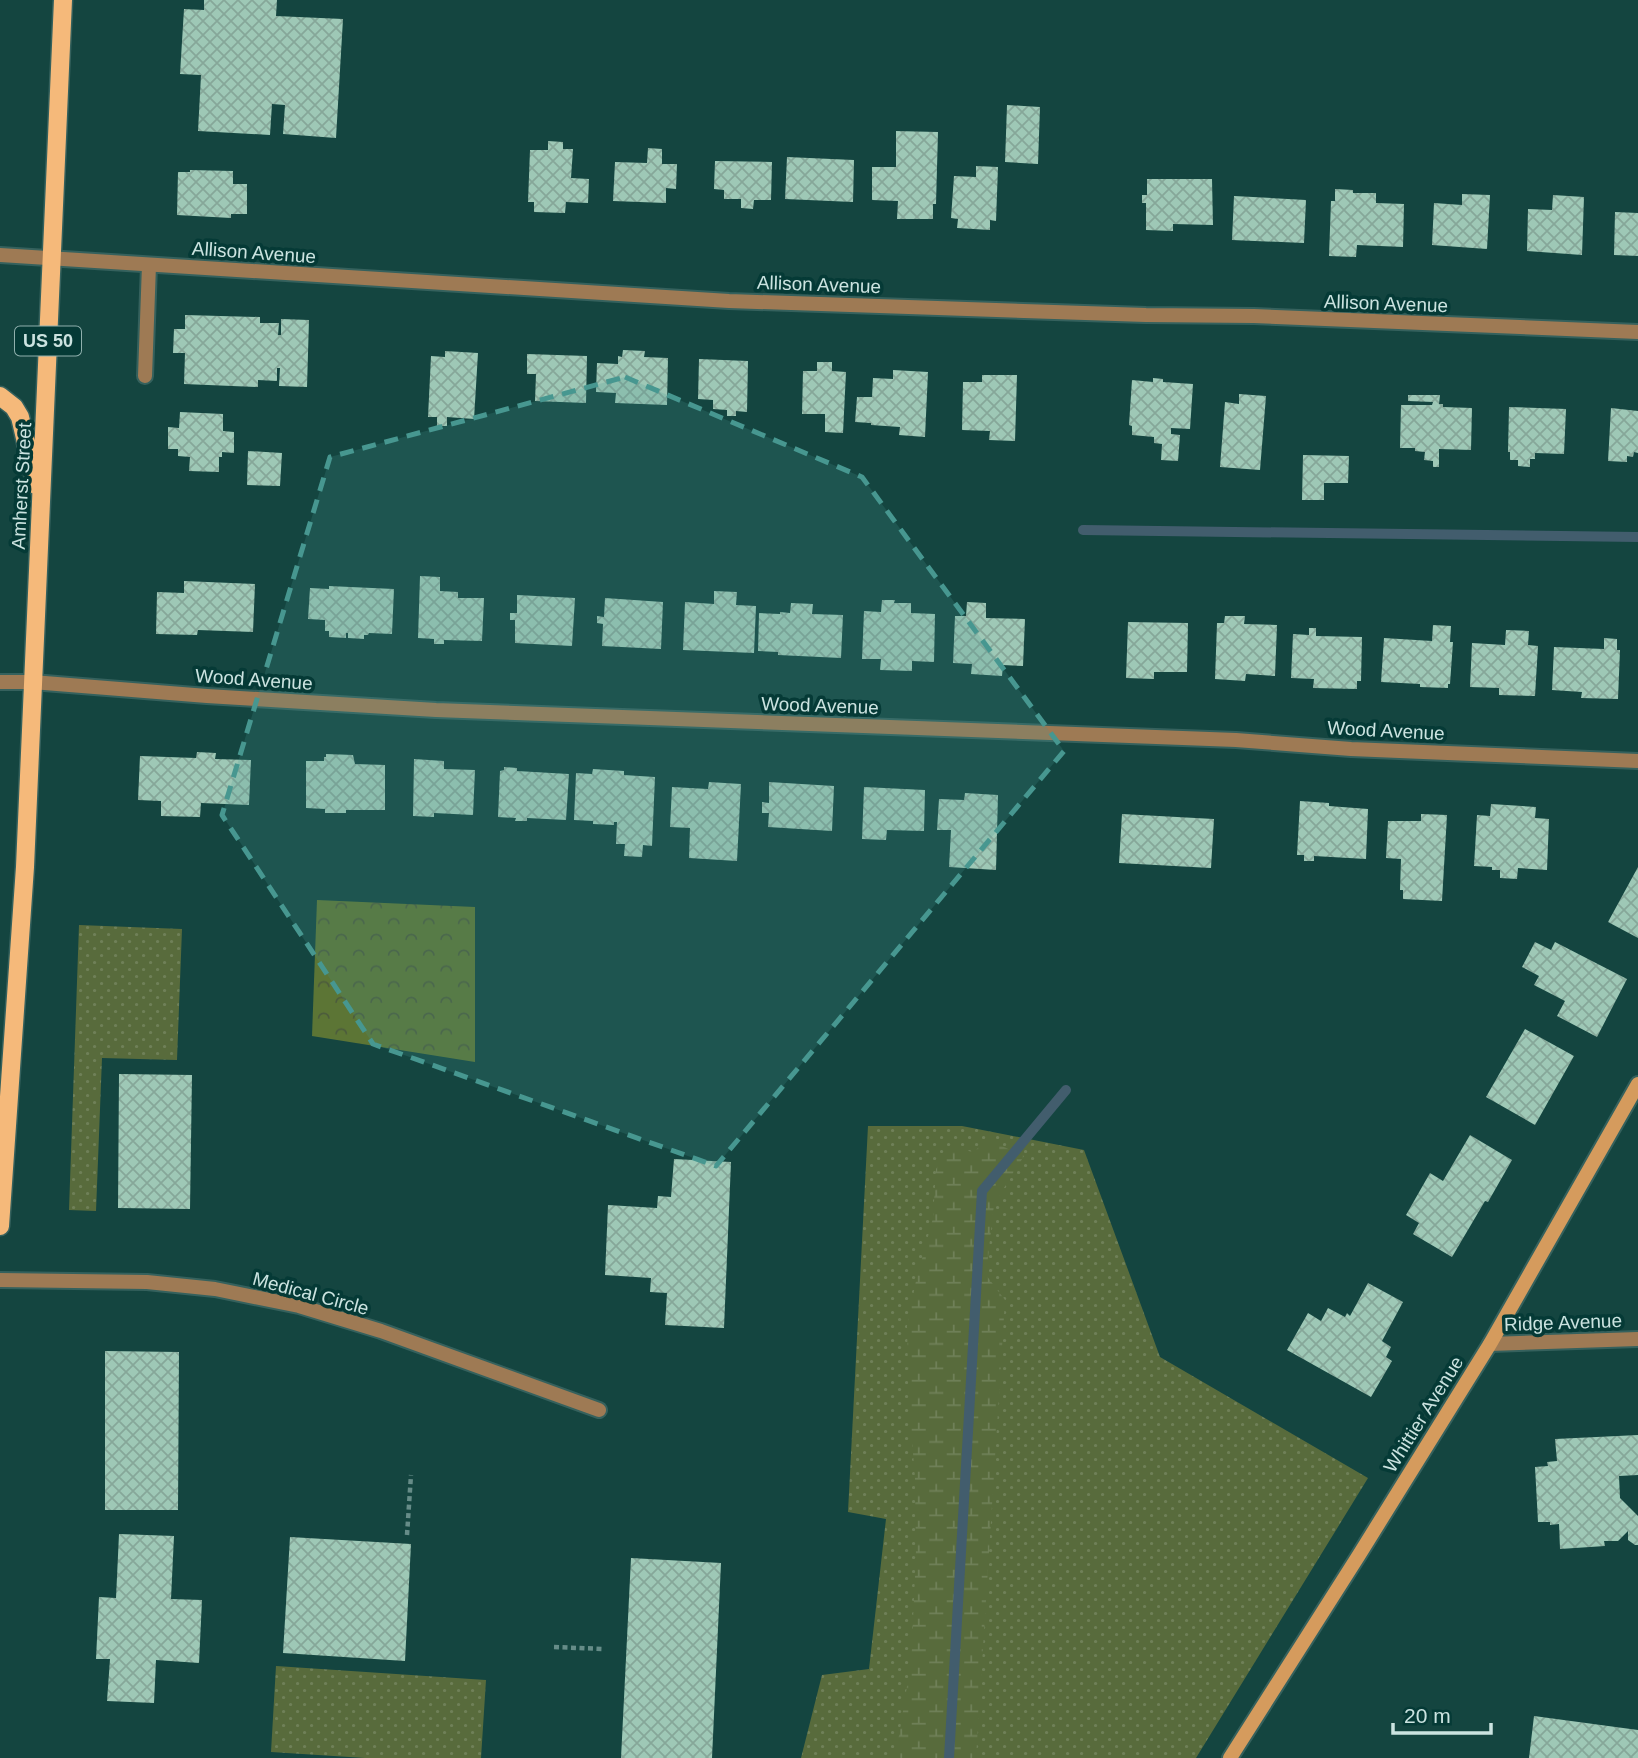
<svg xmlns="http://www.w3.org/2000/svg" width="1638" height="1758" font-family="Arial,sans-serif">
<defs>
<pattern id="grass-dots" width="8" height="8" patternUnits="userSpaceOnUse" patternTransform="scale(1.75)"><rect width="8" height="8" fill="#586b3c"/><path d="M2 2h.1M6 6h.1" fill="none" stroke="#6f8058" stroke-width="1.8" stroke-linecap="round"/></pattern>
<pattern id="forest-crowns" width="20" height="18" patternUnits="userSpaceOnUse" patternTransform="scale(1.75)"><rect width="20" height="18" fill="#5c7535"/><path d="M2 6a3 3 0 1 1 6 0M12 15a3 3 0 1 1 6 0" fill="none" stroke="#4c5c3c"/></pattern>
<pattern id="wetland-marsh" width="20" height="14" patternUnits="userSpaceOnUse" patternTransform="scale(1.75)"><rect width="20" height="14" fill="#586b3c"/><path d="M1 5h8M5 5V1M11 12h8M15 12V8" fill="none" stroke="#6f8058"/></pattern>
<pattern id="building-cross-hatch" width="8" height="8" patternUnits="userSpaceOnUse" patternTransform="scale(1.75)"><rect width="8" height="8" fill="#9ec8b6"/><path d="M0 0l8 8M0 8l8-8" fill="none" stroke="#86a799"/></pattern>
</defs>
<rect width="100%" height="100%" fill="#144540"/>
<path fill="url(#grass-dots)" d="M79,925L182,929L177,1060L102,1058L96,1211L69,1210Z
M868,1126H962L1084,1150L1160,1357L1368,1478L1196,1758H801L822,1675L869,1669L886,1519L848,1512Z
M276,1666L486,1680L481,1758H365L271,1752Z"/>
<path fill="url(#forest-crowns)" d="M317,900L475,907V1062L312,1036Z"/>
<path fill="url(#wetland-marsh)" d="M988,1140L1024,1156L994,1204L986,1275L1005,1300L976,1758H890L899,1736L911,1661L916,1557L915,1477L909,1406L907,1326L916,1281L933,1218L936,1169L951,1147L973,1152Z"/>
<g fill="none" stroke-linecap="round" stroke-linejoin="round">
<path stroke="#425d6d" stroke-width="10" d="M1083,530L1638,537
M949,1758L982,1191L1066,1090"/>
</g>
<path fill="url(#building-cross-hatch)" d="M204,0H277L276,16L343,19L336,138L283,134L285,105L272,104L270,135L198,131L201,75L180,74L184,9L204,10Z
M1007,105L1040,107L1038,164L1005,162Z
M896,131L938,132L936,204H933V219H897L898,201L872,200V167H896Z
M548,141L563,142V149H573L571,178L589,179L588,203L566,202L565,213L534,212V202H528L530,150H548Z
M648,148L662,149V164H677L676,189L666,188V203L613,201L615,162L647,163Z
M787,157L854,160L853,202L785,199Z
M715,161L772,162L771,200H754L753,209L741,208V199H724V190L714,189Z
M976,166L998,167L996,221L990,220V230L957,228L958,219L951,218L954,176L976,177Z
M190,170L233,171V184H247V214H231V218L177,215L178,172H190Z
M1147,179H1212L1213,225L1173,224V231L1146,230V203H1142V195H1147Z
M1335,189L1353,190V193H1376V203L1404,204L1403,247L1357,245L1356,257L1329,256L1331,201H1335Z
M1462,194L1490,195L1487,249L1432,245L1434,203L1462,205Z
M1553,195L1584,197L1582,255L1527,251L1528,209L1552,210Z
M1234,196L1306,200L1304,243L1232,240Z
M1615,212L1638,213V256L1614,255Z
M185,315L260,317V323H279L278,335H281V319L309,320L307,387L279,386L280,368H277V381L258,380V387L184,384L185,353H173L174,329H185Z
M623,350L645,351L644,357L668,358L667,405L615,403L616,393L596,392L597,363L618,364V356L622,357Z
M445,351L478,353L474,419L447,417V426H437V417H428L431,356L445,357Z
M527,354L587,356L586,403L535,401L536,374H527Z
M699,359L748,361L747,412L736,411V416H727V410L713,409V400L698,399Z
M817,362H832V371L846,372L843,433L825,432V414H802L803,371H817Z
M893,370L928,372L925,437L899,435L900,427L871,425V423L855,422L857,397H872L873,378L893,379Z
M982,375H1017L1015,441L989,440L990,431L962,430L963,382H982Z
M1153,378L1163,379V382L1193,384L1190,429L1171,428V434L1180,435L1178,461L1161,460L1162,444L1154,443V437L1132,435V426L1129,425L1132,380L1153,382Z
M1239,394L1266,396L1260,470L1220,467L1225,402L1239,404Z
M1408,395H1440L1439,404H1443V407L1472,408L1471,450L1439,449V467H1433V461L1424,460L1425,452L1415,451V448H1400L1401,405H1432L1433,402L1408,401Z
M1509,407L1566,409L1564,454L1535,453V459H1530V467L1518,466V460H1510V452H1508Z
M1611,408L1638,411V453L1634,452L1633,457L1627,456V462L1608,461Z
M180,412L223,414V431L234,432V453L222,452V457H219V472L189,471L190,457L178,456V449H168V427L179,428Z
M248,451L282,453L280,486L247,485Z
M1303,455L1349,456L1348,483H1324V500H1302Z
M420,576L440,577V591L458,592V598H484L482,641L444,640V644H434V639L418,638Z
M184,581L255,584L253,632L198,630L197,635L156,634L157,592L184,593Z
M329,586L394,589L392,634L369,633L368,635H364V639L348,638V633H346V638L329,637V631H325V620L308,619L310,588L329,589Z
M714,591L737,592L736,605L756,606L754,653L683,650L685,602L714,604Z
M517,595L575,598L572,646L515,643V620H510V613H517Z
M605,598L663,602L661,649L602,646L603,624L597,623V616L604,617Z
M882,600H895L894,603H911V613L935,614L934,662L912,661V671L880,670L881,659H862L864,611L881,612Z
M967,602L986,603V618L1025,619L1023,666L1003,665L1002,676L971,674L972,664L953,663L955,616H966Z
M791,603L813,604L812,614L843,615L841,658L778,655V652L758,651L759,613L780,614V612L790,613Z
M1225,616H1245L1244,624L1277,625L1275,676L1246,674L1245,681L1215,679L1217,623H1224Z
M1128,622L1188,623L1187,672H1154V679L1126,678Z
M1433,625L1451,626L1450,642H1453L1450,684H1448V688L1420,687V684L1381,682L1384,638L1432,641Z
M1309,628H1316V636L1362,637L1361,681H1357V689L1313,688L1314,679L1291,678L1293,634L1309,635Z
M1506,630L1529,631L1528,645L1538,646L1535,696L1499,695V688L1470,687L1472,643L1505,645Z
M1604,638L1617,639V650H1620L1618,699L1581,698L1582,692L1552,690L1554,647L1604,649Z
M197,752L216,753L215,759L251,760L249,805L201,803L200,817L161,816V801L138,800L140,756L196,758Z
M326,754L353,755L355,764L385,765V810H346V813H325V809L306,808V761H324V757H326Z
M414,759L444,761V769L475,770L473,815L434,813V817L413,816Z
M504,767L517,768V771L569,774L566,820L527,818V821H515L516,818L498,817L500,771L504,770Z
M593,769L624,771V775L655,777L652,846L643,845L642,857L624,856L625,844H616L617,822H614V825L593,824V821L574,820L576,773L592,774Z
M709,782L741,784L737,861L689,858L690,828L670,827L672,787L708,789Z
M769,782L834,786L832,831L768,827L769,813H762V802L769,803Z
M864,787L925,790L924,831L887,830L886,840L862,839Z
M965,793L998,795L996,870L949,867L951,830H937L939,799L964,800Z
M1300,801L1329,803V806L1368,809L1366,859L1314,856V861H1304V855H1297Z
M1491,804L1536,807L1535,818L1549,819L1547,870L1518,868L1517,879L1500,878V870H1492V867L1474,866L1477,815L1490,816Z
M1122,814L1214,819L1211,868L1119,863Z
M1421,814L1447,815L1442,901L1403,899V890H1400L1401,859L1386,858L1388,821H1421Z
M1638,867V938L1608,922Z
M1535,942L1551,950L1555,942L1627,979L1597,1037L1557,1016L1565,1001L1534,985L1539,976L1522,967Z
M1525,1029L1574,1056L1535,1125L1486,1097Z
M119,1074L192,1075L190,1209L118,1208Z
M1470,1135L1512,1160L1488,1202L1485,1201L1452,1257L1413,1234L1419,1223L1406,1215L1430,1173L1443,1181Z
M674,1159L731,1162L724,1328L665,1325L667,1293L650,1292L651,1278L605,1275L608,1205L657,1208L658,1196L671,1197Z
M1368,1283L1403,1302L1382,1341L1391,1347L1386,1357L1392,1361L1371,1397L1287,1350L1308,1313L1321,1321L1328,1308L1345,1317L1347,1313L1350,1316Z
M105,1351L179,1352L178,1510H105Z
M1638,1435V1475L1619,1476L1620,1498L1638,1516V1545H1635L1628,1540V1531L1618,1541H1604L1605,1546L1560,1549L1559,1524L1550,1525V1522H1538L1535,1467L1548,1466L1547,1462L1557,1461L1555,1439Z
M119,1534L174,1536L171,1599L202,1600L199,1663L156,1660L154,1703L107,1701L110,1659H96L99,1597L116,1598Z
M290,1537L411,1544L405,1661L283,1653Z
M631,1558L721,1563L712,1758H621Z
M1534,1716L1638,1730V1758H1529Z"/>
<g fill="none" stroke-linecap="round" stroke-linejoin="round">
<defs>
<path id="lane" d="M145,376L149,265"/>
<path id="street" d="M0,255L729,301L1146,315L1254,316L1638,332
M0,682H32L207,696L436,710L1236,740L1351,749L1638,761
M0,1280L147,1282L215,1289L299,1306L381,1331L599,1410
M1490,1344L1638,1339"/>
<path id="secondary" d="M1230,1758L1359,1555L1490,1344L1638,1084"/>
<path id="primary" d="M0,396L14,407L20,417L36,485
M0,1226L25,867L63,0"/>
</defs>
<use href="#lane" stroke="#35615d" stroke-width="18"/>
<use href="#street" stroke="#35615d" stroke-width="18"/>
<use href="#secondary" stroke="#35615d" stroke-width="18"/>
<use href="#primary" stroke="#35615d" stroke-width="21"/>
<path stroke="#668c88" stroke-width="4.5" stroke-dasharray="5 3.5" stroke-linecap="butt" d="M407,1535L411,1475
M554,1647L604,1649"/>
<use href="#lane" stroke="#9e7a54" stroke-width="14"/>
<use href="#street" stroke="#9e7a54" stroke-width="14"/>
<use href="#secondary" stroke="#d59b5d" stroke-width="14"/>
<use href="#primary" stroke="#f5b97a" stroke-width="18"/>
</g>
<path fill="#479790" fill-opacity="0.2" stroke="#479790" stroke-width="5" stroke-dasharray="14 9" stroke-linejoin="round" d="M625,377L862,477L1064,751L716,1166L373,1044L222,815L330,457Z"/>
<g text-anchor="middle" stroke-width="7" stroke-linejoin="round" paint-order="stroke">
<rect fill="#053a36" stroke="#90b0ad" stroke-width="2" x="15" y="326.5" width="66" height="29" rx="5"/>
<g font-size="18" font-weight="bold" fill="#cbe3e0">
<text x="48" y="347">US 50</text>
</g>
<g font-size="19" fill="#cbe3e0" stroke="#053a36">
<text transform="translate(254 252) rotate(4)" y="7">Allison Avenue</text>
<text transform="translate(819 284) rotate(2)" y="7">Allison Avenue</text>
<text transform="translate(1386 303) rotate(2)" y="7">Allison Avenue</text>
<text transform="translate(21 486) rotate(-87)" y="7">Amherst Street</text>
<text transform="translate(254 679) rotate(4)" y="7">Wood Avenue</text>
<text transform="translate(820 705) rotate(2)" y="7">Wood Avenue</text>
<text transform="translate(1386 730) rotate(3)" y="7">Wood Avenue</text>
<text transform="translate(311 1293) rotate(15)" y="7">Medical Circle</text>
<text transform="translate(1563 1322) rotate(-2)" y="7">Ridge Avenue</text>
<text transform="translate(1423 1414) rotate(-58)" y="7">Whittier Avenue</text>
</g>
</g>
<path d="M1393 1723v10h98v-10" fill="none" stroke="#cbe3e0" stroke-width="3.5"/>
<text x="1404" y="1723" font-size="21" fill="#cbe3e0" stroke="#053a36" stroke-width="5" paint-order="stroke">20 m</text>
</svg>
